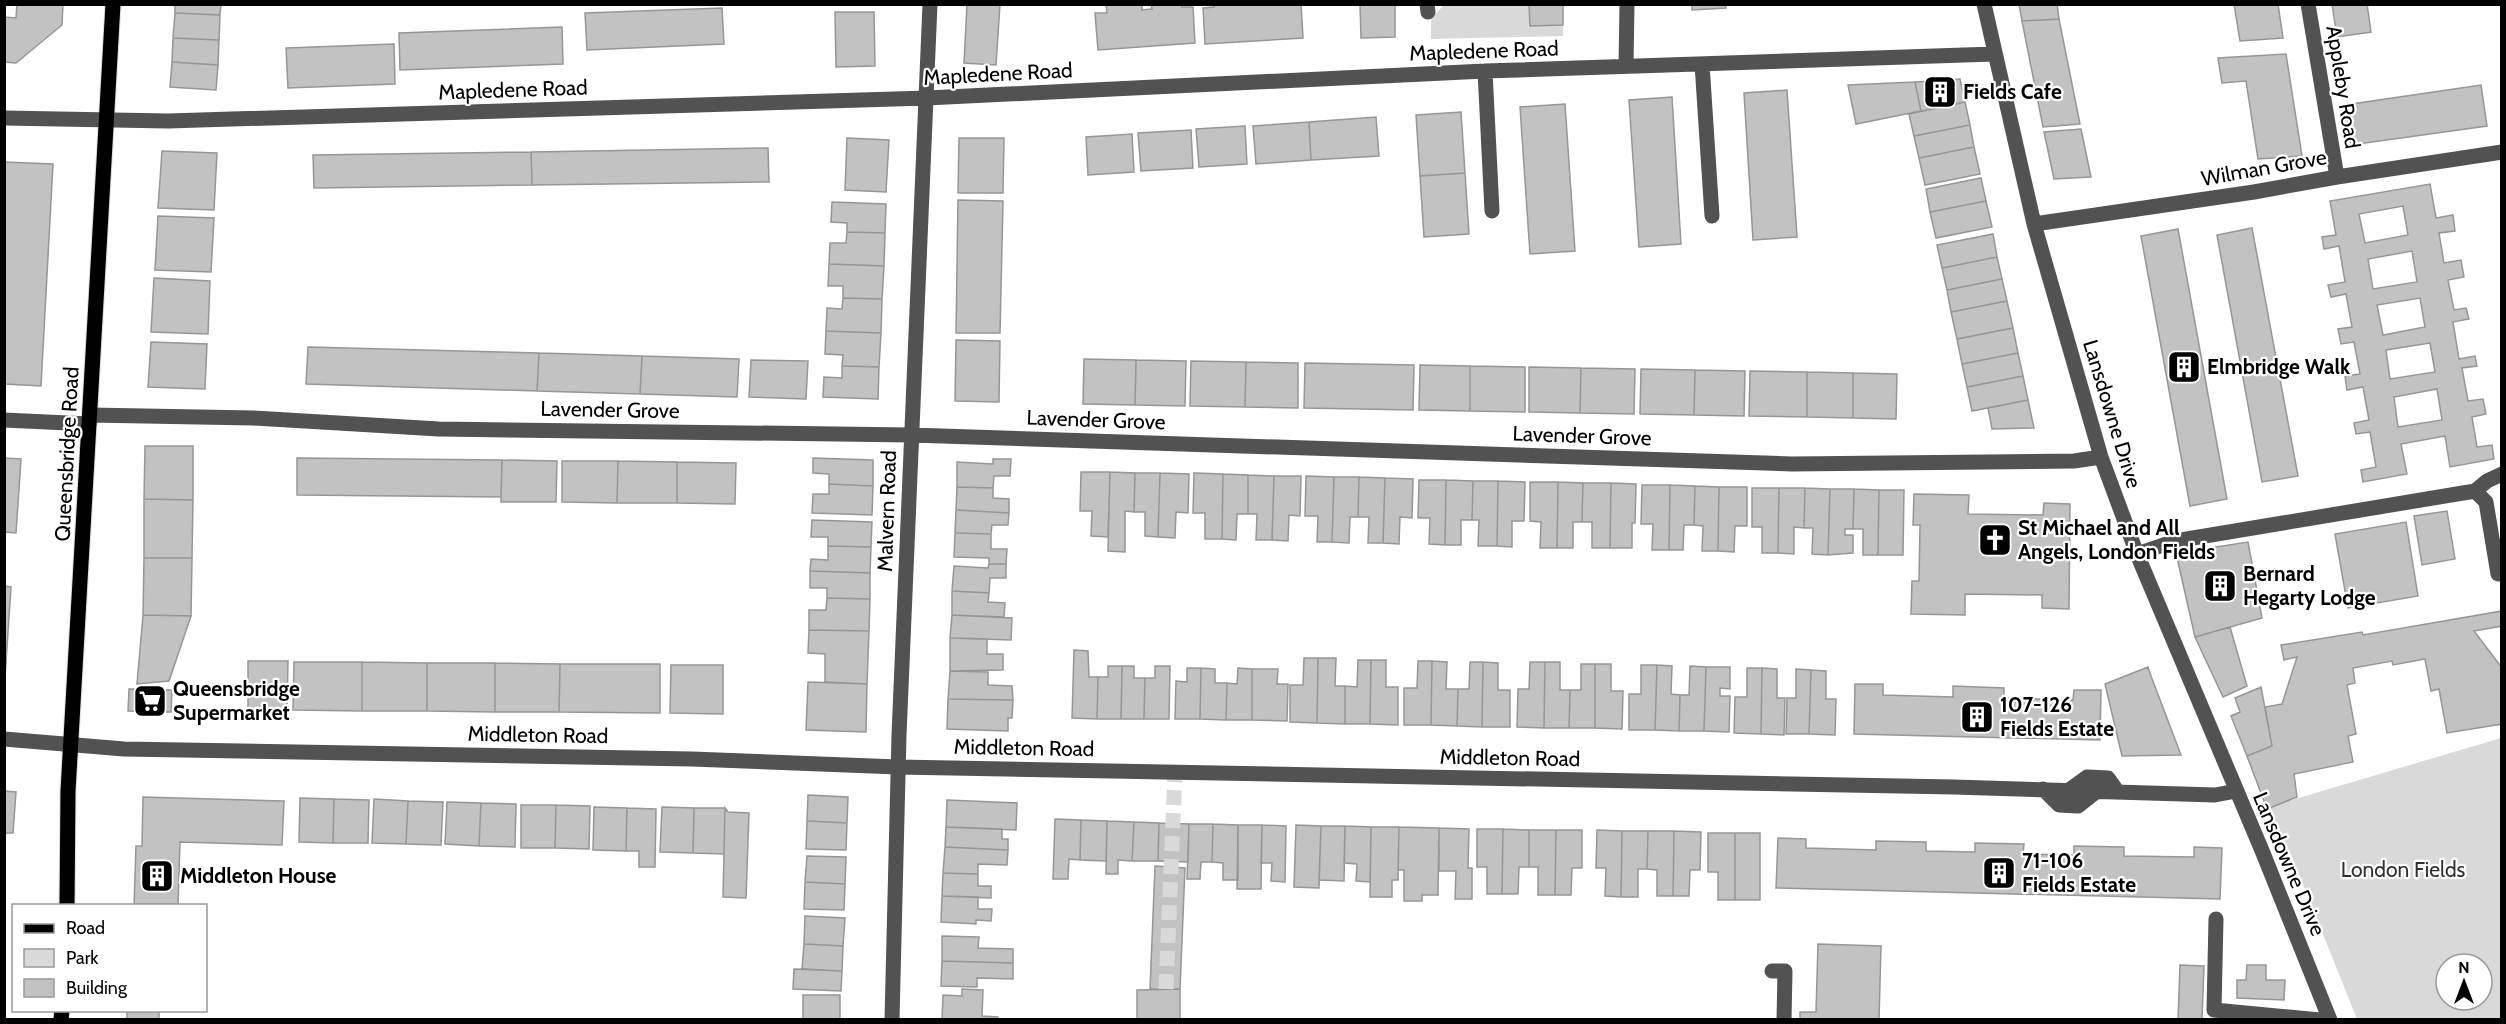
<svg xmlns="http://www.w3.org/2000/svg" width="2506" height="1024" font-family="Cabin,sans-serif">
<rect width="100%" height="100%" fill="#fff"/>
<path fill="#d9d9d9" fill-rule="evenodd" d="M1444,5H1529L1530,26L1563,25V36L1431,39V18Z
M2501,738V1019H2357L2292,857L2268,807ZM2446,964H2482V1000H2446Z"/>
<path fill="#c2c2c2" stroke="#969696" stroke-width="1.5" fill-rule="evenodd" d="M17,4H63L62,25L16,63L4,62V17L16,18Z
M175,4H221L220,15L175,13Z
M967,4H1000L996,65L964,63Z
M1106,4H1142V10L1152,9L1151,4H1182V7H1193L1195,43L1098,50L1095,13H1107Z
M1214,4H1301L1303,38L1205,44L1203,8L1214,7Z
M1360,4H1395V37L1361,38Z
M1529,4H1563V25L1530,26Z
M1692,4H1725L1726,8L1692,10Z
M2019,4H2057L2059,19L2022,21Z
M2234,4H2278L2283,38L2240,41Z
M2332,4H2367L2371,32L2337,37Z
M722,8L724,44L587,50L585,13Z
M835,12H874L875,66L836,67Z
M175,13L220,15L219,40L173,38Z
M2059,19L2080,124L2043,127L2022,21Z
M562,27L563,64L400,70L399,33Z
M173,38L219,40L218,65L172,62Z
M394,44L395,84L288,88L286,48Z
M2286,54L2302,156L2258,159L2246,81L2222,83L2218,58Z
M172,62L218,65L216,90L170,87Z
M1960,79L1965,102L1921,111L1915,82Z
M1915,82L1921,111L1856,124L1848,85Z
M2481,85L2487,126L2351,145L2345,105Z
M1787,90L1797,237L1753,240L1744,93Z
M1672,97L1681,244L1639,247L1629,100Z
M1965,102L1970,125L1914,136L1909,114Z
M1565,104L1575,251L1530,254L1520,107Z
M1461,112L1465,173L1420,176L1416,115Z
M1376,117L1379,156L1311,160L1309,122Z
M1309,122L1311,160L1256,164L1253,126Z
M1970,125L1974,147L1919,158L1914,136Z
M1245,126L1247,164L1199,167L1196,129Z
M2081,129L2091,177L2054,179L2044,132Z
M1191,130L1193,168L1141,171L1138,133Z
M1132,134L1134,172L1088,175L1086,137Z
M847,138L889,140L886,192L845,190Z
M959,138H1004L1003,193H958Z
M1974,147L1980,174L1925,185L1919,158Z
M768,148L769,182L532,185L531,152Z
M162,151L217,153L214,210L158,208Z
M531,152L532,185L314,188L313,155Z
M4,162L53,164L41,386L4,384Z
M1465,173L1469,234L1424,237L1420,176Z
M1981,178L1986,201L1930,212L1926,189Z
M2430,184L2436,218L2453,215L2455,231L2439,233L2444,263L2461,260L2464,277L2448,280L2454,310L2466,308L2469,319L2453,322L2459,359L2475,356L2477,366L2462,368L2468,401L2483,399L2486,414L2472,417L2477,447L2492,445L2494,459L2450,467L2445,436L2401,444L2407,474L2363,482L2361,470L2376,467L2370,432L2356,434L2354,423L2369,420L2363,387L2347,390L2345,376L2360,374L2354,342L2341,344L2338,329L2352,327L2346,294L2331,297L2328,285L2345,282L2339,246L2324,249L2322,237L2336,235L2330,201ZM2403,206L2408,235L2365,243L2359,214ZM2412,251L2417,282L2373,289L2368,259ZM2420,298L2425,327L2383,335L2377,305ZM2430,343L2435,372L2390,379L2386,350ZM2437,389L2442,420L2398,427L2394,397Z
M958,200L1003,201L1000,333H956Z
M1986,201L1992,227L1936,238L1930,212Z
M832,202L886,204L885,233L847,232V223L831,222Z
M158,216L214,218L211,272L155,270Z
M2252,228L2298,476L2262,482L2217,235Z
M2178,229L2227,499L2190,506L2141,236Z
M847,232L885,233L884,266L829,264L830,243H846Z
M1993,234L1997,257L1942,268L1937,245Z
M1997,257L2002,279L1947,290L1942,268Z
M829,264L884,266L882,299L843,298V286H828Z
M154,278L210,281L208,334L151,332Z
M2002,279L2007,301L1951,312L1947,290Z
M843,298L882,299L881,333L826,331L827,308L842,309Z
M2007,301L2013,328L1957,339L1951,312Z
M2013,328L2018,353L1962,364L1957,339Z
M826,331L881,333L879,367L842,366L843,355L825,354Z
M956,340L1000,341L999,402L955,401Z
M151,342L207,344L205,389L148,387Z
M308,347L539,353L537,391L306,384Z
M539,353L642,356L640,394L537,391Z
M2018,353L2023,376L1967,387L1962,364Z
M642,356L739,359L737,397L640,394Z
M1084,359L1136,360L1135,405L1083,404Z
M751,360L808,361L806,399L749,397Z
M1136,360L1186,361L1185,406L1135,405Z
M1191,361L1246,362L1245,407L1190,406Z
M1246,362L1298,363V408L1245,407Z
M1305,363L1414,365L1413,410L1304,408Z
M1420,365L1470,366V411L1419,410Z
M842,366L879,367L878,399L823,397L824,377L842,378Z
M1470,366L1525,367V412L1470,411Z
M1529,367L1581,368L1580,413L1529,412Z
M1581,368L1635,369L1634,414L1580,413Z
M1641,369L1695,370L1694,415L1640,414Z
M1695,370L1745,371L1744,416L1694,415Z
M1750,371L1807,372V417L1749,416Z
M1807,372L1853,373V418L1807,417Z
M1853,373L1897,374L1896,419L1853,418Z
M2023,376L2028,400L1972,411L1967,387Z
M2028,400L2034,428L1992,429L1988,408Z
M145,446H193V500L144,499Z
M4,458L21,459L16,533L4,532Z
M297,458L502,460L501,497L297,495Z
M813,458L873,460V486L829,484V474L813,473Z
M993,459H1011L1010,476H994L993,488L957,487V462L993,464Z
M502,460L557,461L556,502H501Z
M562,461H618L617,503L562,502Z
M618,461L677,462V503H617Z
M677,462L736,463L735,504L677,503Z
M1081,472H1110L1108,537L1091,536L1092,511H1080Z
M1110,472L1135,473L1134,512L1125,511V552L1108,551Z
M1135,473H1160L1158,537L1145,536V512H1134Z
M1160,473L1189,474L1188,513L1176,512L1175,538L1158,537Z
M1194,473L1223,474L1222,539H1205V513H1193Z
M1223,474L1248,475V514H1237L1236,540L1222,539Z
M1248,475L1274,476L1272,540H1256L1257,514H1248Z
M1274,476H1301L1300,516L1289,515L1288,541L1272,540Z
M1306,476L1334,477L1332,542H1317L1318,516H1305Z
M1334,477H1359L1358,517H1350L1349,543L1332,542Z
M1359,477L1385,478L1383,543H1368L1369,517H1358Z
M1385,478L1413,479L1412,518L1400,517L1399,544L1383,543Z
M1419,480H1446L1445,545L1429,544L1430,518H1418Z
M1446,480L1473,481L1472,520H1461V545H1445Z
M1473,481H1498L1497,546H1478L1479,520H1472Z
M1498,481L1525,482L1524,521H1512V547L1497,546Z
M1530,482H1558L1557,548H1540L1541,522L1530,521Z
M1558,482L1583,483L1582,522H1573V548H1557Z
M1583,483H1611L1610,548H1592V522H1582Z
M1611,483L1636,484L1635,523H1632V548H1610Z
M829,484L873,486L872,515L812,513L813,494H829Z
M1642,485H1670L1669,550H1652L1653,524H1641Z
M1670,485L1695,486L1694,525H1684L1683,550H1669Z
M1695,486L1719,487L1718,551H1702L1703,526L1694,525Z
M957,487L993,488V498L1009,499V513L956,510Z
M1719,487H1747V526H1735L1734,552L1718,551Z
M1752,488H1779L1778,553H1762V527H1752Z
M1779,488H1805L1804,528L1794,527V554L1778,553Z
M1805,488L1830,489L1828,555L1812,554L1813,528H1804Z
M1830,489H1854L1853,529H1845V535H1853V553L1828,555Z
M1854,489L1879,490L1878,555H1863V529H1853Z
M1879,490H1904L1903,555H1878Z
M1914,494L1969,495L1968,514L2043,515L2044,503L2070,504L2069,609L2042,608V595L1965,594V615L1911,614L1912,581H1919L1920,525H1913Z
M144,499L193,500L192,558H144Z
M956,510L1009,513L1008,525H992L991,534L955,533Z
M2447,511L2455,559L2422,565L2414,516Z
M812,520L872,522L871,547L828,546V537H811Z
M2406,522L2418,596L2348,608L2335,534Z
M955,533L991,534V549H1007L1006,564H989V558L954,557Z
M2248,542L2262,618L2195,637L2176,553Z
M828,546L871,547L870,573L810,571L811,559L828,560Z
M144,558H192L191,616L143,615Z
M989,564H1006V578H990L989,593L952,591L954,566L988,568Z
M810,571L870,573V599L827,598V588H810Z
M4,586L11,587L5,677H4Z
M952,591L989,593L988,602L1005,603L1004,617L952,615Z
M827,598L870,599L869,631L809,630V610H826Z
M2502,611V626L2474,631L2502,668V724L2447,733L2439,689L2431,691L2425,659L2393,665L2392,661L2353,668L2355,683L2347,685L2356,734L2348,736L2353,762L2294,774L2297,797L2267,809L2247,756L2272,746L2265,707L2282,704L2297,657L2284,660L2281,645L2362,632L2363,635Z
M143,615L191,616L169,681L137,684Z
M952,615L1012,618L1011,640L950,638Z
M2230,627L2247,686L2223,697L2195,637Z
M809,630L869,631L867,684L825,682V654L808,653Z
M950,638L987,639V654H1003V670L950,671Z
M1074,650L1088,651L1089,677H1098L1097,719L1072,718Z
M1304,658H1318L1317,723L1290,722V685H1303Z
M1318,658H1336L1335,686H1345V724L1317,723Z
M1358,660H1371L1370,724H1345V686L1357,687Z
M1371,660H1386V687H1398V725L1370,724Z
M248,661H288L287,710H248Z
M1418,661H1432L1431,725H1404V688H1417Z
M1432,661L1447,662L1446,689H1458L1457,726L1431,725Z
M294,662H362V711L293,710Z
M362,662L427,663V711H362Z
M1470,662H1483L1482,727L1457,726L1458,689H1469Z
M1483,662L1498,663V690H1510V727H1482Z
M1530,662H1545L1544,728L1517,727L1518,689H1529Z
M1545,662H1560V690H1570L1569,728H1544Z
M427,663H495V712L427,711Z
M495,663L560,664L559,712H495Z
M560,664H660V713L559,712Z
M1581,664H1595V728H1569L1570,690H1581Z
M1595,664H1611V691H1623L1622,729L1595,728Z
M671,665H723V714L670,713Z
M1641,665H1657L1655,730H1629V694H1641Z
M1657,665L1672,666L1671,694L1680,695L1679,731L1655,730Z
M1108,666H1122L1121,719H1097L1098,677H1108Z
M1122,666H1134V678H1145L1144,719H1121Z
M1155,666H1170L1169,719H1144L1145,678H1155Z
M1690,666L1706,667L1704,731H1679L1680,695H1689Z
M1706,667H1730V689L1720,688V696H1730L1729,732L1704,731Z
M2148,667L2151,676L2181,755L2122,756L2105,684Z
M1187,668H1201L1200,719H1175L1176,681L1187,682Z
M1201,668L1215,669V683H1227L1226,720L1200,719Z
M1238,668L1252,669V720H1226L1227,683L1237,684Z
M1747,668H1762L1761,734L1734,733L1735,697H1747Z
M1762,668L1777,669V698H1785L1784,735L1761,734Z
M1252,669H1278L1277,684H1288L1287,721L1252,720Z
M1796,669L1811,670L1809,734H1786L1787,698H1796Z
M1811,670L1826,671V699H1836L1835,735L1809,734Z
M950,671L988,672V685L1012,686L1013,700L948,699Z
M808,682L867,684L866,732L806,730Z
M1855,684H1883V695L1953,697V686L2004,688V698L2073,700L2074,690H2101L2100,740L1854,734Z
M2261,687L2272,746L2247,756L2231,716L2240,712L2235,698Z
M129,689L172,690L171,712L128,711Z
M948,699L1013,700L1012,718H1008V731L947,729Z
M4,791L16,792L13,833H4Z
M808,795L848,797L847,823L807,821Z
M143,797L284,801L282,845L180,842L178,906H134L136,846H142Z
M300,798L334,799L333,843L299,842Z
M334,799L369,800L368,843H333Z
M374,799L408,801L406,844L372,843Z
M947,800L1017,803L1016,830L946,827Z
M408,801L443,802L441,845L406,844Z
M447,802L481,803L479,846L445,844Z
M481,803L516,804L515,847L479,846Z
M521,805H556L555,848H521Z
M556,805L590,806L589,849L555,848Z
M594,807L627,808L626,851L593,850Z
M662,807L694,808L693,853L660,852Z
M627,808L656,809L655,867H639V851H626Z
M694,808H725L724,854L693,853Z
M725,808L728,812L749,813L746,898L723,897Z
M1055,819L1081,820L1080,860L1069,859L1068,879H1053Z
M1081,820L1107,821L1106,861L1080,860Z
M807,821L847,823L846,850L806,849Z
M1107,821L1134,822L1132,861L1118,860V874H1106Z
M1134,822L1159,823L1158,861H1132Z
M1159,823L1189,824L1188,862L1158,861Z
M1189,824H1213L1212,862H1201L1200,879H1187Z
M1213,824L1238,825V880H1223V863L1212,862Z
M1238,825H1262L1261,889H1237Z
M1262,825L1286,826L1285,882L1271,881L1272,863H1261Z
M1296,825L1321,826L1319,888L1294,887Z
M1321,826H1345L1344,881L1319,880Z
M1345,826L1371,827L1370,882L1356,881L1357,864L1344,863Z
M946,827L1002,829V839H1008V850L945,847Z
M1371,827H1399L1398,880H1392V897H1370Z
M1399,827L1439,828L1438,895H1422V901H1404V870H1398Z
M1439,828L1469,829L1468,868H1472V899H1455L1456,871H1439Z
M1477,829H1503L1502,894H1487V867H1477Z
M1503,829L1529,830V867H1519L1518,894H1502Z
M1529,830H1556L1555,895H1538V867H1529Z
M1556,830H1582V868H1572L1571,895H1555Z
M1597,830L1622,831L1621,897L1605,896L1606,868H1596Z
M1622,831H1648L1647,869H1638V897H1621Z
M1648,831H1674L1673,896H1657V870L1647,869Z
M1674,831L1701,832L1700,870H1690L1689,896H1673Z
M1708,833H1735V900H1718V872H1708Z
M1735,833H1760V900H1735Z
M1778,838L1806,839V848L1876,850V841L1926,842V851L1975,852V843L2024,844L2023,854L2074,855V846L2124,847V856L2194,857V847L2222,848L2220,899L1776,888Z
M945,847L1008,850L1007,865L978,864V874L943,873Z
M807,856L846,857L845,884L805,882Z
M1155,866L1185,868L1180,989H1150Z
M943,873L978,874V886H991V898L942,896Z
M805,882L845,884L844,910L804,909Z
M942,896L978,897V909H992L991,921L976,920V924L941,922Z
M805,916L845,918L843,946L804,944Z
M942,936L979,937L978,948L1013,949V963L942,961Z
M804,944L843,946L842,971L802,969Z
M1818,944L1881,946L1879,1020H1800V1012H1816Z
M942,961L1013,963V979L977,978V987L941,986Z
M2180,965L2204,966L2202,1020H2178Z
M2247,965H2266V980H2285L2284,1000L2237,998V980H2246Z
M794,969L842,971L841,991L793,989Z
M962,989L983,990L982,1016L998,1017V1020H942L943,995L962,996Z
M1180,989V1020H1137V990Z
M803,995H840V1020H803Z
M127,1010H159V1019H127Z"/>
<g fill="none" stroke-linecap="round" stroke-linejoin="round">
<path stroke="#d9d9d9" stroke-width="15" stroke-dasharray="15 8" stroke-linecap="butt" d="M1166,989L1175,772"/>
<defs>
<path id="major" d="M67,906L68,791L113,4
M61,1020L62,1010"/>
</defs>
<use href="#major" stroke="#dbdbdb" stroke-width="17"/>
<path stroke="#525252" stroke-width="15" d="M1427,4L1428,12
M1984,4L2034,224L2101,457L2137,554L2263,853L2330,1020
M2308,4L2337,177
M1702,64L1712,216
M1626,66L1627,4
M1485,71L1492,211
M4,118L168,121L927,98L1485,71L1994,54
M2034,224L2254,192L2337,177L2502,152
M90,415L253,418L439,429L911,435L1792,464L2074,461L2101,457
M4,420L89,424
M2475,491L2486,502L2498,574
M2137,554L2175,541L2475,491L2487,481L2502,474
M4,739L124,749L692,759L898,767L1954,787L2215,795L2236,791
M2043,789L2059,805L2078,806L2097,791
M2069,790L2087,777L2108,778L2118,792
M2216,919L2214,1010L2320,1020
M1772,971H1785L1784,1020
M892,1020L899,735L930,4"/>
<use href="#major" stroke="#000" stroke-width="15"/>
</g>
<defs>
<symbol id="building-square" viewBox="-11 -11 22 22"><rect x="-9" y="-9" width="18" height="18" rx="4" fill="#000" stroke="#fff"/><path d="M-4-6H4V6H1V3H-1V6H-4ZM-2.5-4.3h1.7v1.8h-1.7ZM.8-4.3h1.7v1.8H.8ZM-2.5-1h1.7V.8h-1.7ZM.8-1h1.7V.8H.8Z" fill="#fff"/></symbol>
<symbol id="church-square" viewBox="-11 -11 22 22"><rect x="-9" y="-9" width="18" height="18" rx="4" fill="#000" stroke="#fff"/><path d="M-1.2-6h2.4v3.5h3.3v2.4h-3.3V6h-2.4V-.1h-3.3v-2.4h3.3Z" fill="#fff"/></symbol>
<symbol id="supermarket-square" viewBox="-11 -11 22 22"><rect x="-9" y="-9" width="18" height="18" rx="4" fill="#000" stroke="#fff"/><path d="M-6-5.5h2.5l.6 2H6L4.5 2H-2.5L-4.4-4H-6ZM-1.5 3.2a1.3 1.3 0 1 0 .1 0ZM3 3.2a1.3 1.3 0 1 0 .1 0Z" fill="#fff"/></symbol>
</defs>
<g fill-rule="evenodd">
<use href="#building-square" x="1921" y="73" width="38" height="38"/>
<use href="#building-square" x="2165" y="348" width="38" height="38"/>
<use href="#church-square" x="1976" y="521" width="38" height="38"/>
<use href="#building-square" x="2201" y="567" width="38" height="38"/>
<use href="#supermarket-square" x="131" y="682" width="38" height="38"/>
<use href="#building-square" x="1958" y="698" width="38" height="38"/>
<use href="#building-square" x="1980" y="854" width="38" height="38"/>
<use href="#building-square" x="138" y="857" width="38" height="38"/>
</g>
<g text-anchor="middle" stroke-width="4.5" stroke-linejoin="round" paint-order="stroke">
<g font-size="21" fill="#000" stroke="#fff">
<text transform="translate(1484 51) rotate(-2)" y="7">Mapledene Road</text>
<text transform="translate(998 74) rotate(-3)" y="7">Mapledene Road</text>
<text transform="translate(2343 87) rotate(81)" y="7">Appleby Road</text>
<text transform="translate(513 90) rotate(-2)" y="7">Mapledene Road</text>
<text transform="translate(2264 168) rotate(-10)" y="7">Wilman Grove</text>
<text transform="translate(610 410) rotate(1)" y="7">Lavender Grove</text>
<text transform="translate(2112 414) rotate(73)" y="7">Lansdowne Drive</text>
<text transform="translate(1096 420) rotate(2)" y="7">Lavender Grove</text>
<text transform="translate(1582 436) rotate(2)" y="7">Lavender Grove</text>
<text transform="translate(67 454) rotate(-87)" y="7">Queensbridge Road</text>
<text transform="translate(887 511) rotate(-88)" y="7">Malvern Road</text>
<text transform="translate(538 735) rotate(1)" y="7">Middleton Road</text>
<text transform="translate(1024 748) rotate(1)" y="7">Middleton Road</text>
<text transform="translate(1510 758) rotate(1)" y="7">Middleton Road</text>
<text transform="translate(2289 864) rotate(67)" y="7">Lansdowne Drive</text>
</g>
<g font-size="21" font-weight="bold" fill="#000" stroke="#fff" text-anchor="start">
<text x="1963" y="99">Fields Cafe</text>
<text x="2207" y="374">Elmbridge Walk</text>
<text x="2018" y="535">St Michael and All<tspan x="2018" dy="24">Angels, London Fields</tspan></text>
<text x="2243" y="581">Bernard<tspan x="2243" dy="24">Hegarty Lodge</tspan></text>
<text x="173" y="696">Queensbridge<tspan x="173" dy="24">Supermarket</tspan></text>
<text x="2000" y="712">107-126<tspan x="2000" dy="24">Fields Estate</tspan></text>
<text x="2022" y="868">71-106<tspan x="2022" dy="24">Fields Estate</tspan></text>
<text x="180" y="883">Middleton House</text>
</g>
<g font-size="21" fill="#303030" stroke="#fff">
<text x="2403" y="877">London Fields</text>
</g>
</g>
<rect width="2506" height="1024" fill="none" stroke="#000000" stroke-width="12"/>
<rect x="12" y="904" width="195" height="108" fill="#ffffff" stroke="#999999" stroke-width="1.5"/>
<rect x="24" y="924" width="30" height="9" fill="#000000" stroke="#999999" stroke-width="1.5"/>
<text x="66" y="934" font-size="18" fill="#000000">Road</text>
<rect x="24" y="949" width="30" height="18" fill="#d9d9d9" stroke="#999999" stroke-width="1.5"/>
<text x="66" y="964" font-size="18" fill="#000000">Park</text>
<rect x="24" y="979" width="30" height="18" fill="#c2c2c2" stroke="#999999" stroke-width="1.5"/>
<text x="66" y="994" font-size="18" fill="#000000">Building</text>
<g transform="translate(2464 982)"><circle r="28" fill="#ffffff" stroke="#999999" stroke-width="1.5"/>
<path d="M0-4.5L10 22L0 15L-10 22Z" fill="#000000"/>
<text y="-9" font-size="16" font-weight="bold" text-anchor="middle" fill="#000000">N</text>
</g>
</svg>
